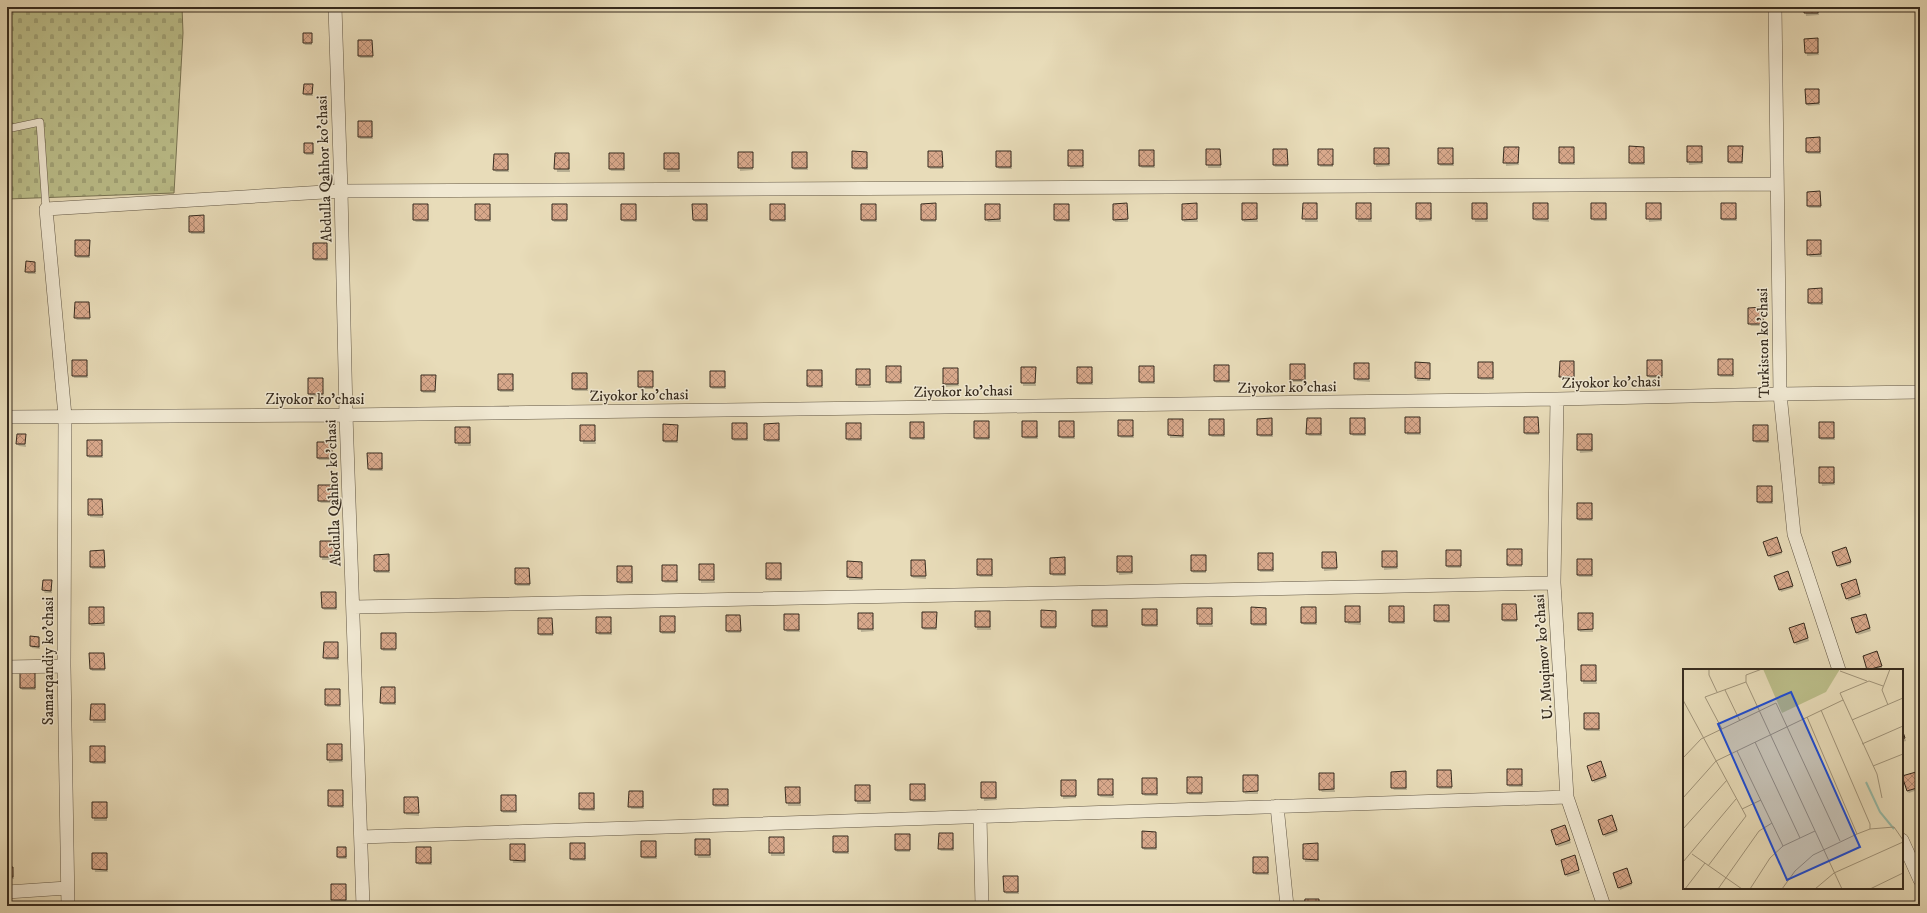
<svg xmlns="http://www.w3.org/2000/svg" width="1927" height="913" font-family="'IM FELL DW Pica',serif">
<defs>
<pattern id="cemetery-stones" width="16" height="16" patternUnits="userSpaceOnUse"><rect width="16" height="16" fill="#bcbf8b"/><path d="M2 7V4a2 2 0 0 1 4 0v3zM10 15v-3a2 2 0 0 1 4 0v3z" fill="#a2a478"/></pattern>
<pattern id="building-cross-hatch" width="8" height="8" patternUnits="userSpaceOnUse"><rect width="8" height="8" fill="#d8a88b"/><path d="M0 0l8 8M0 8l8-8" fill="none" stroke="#b08971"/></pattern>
</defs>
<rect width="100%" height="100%" fill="#e8dcb9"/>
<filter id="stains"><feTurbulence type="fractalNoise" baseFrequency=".005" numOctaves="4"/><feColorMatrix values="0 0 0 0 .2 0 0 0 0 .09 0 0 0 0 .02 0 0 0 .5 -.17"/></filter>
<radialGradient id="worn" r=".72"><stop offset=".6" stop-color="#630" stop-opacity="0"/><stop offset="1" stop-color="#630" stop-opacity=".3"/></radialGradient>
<path fill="url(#cemetery-stones)" stroke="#797554" d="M7,7H182L183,33L174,193L7,199Z"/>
<path fill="#0003" d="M1554,7H1567V8H1554Z
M1587,7H1601V8H1588Z
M1640,7H1654V9H1641Z
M1718,7H1733V10H1720Z
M1805,7H1819V15L1806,16Z
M311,34L312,45H305L304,43Z
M1805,40H1817L1819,55L1807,56Z
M372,41L373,58H360L359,56Z
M312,85L313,96H306L304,94Z
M1818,90L1820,105L1808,106L1806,103Z
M372,122L373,139H360L359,136Z
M1819,138L1821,154H1808L1807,152Z
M313,144L314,155H306L305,153Z
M1688,147H1701L1703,164L1689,165Z
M1742,147L1743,164H1730L1729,162Z
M1505,148H1518L1519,165L1506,166Z
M1573,148L1575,165H1561L1560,163Z
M1643,148L1645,165H1631L1630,162Z
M1375,149H1388L1390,166L1376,167Z
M1452,149L1454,166H1440L1439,164Z
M1207,150H1220L1221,168H1208Z
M1287,150L1288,167H1275L1274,165Z
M1332,150L1333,167H1320L1319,164Z
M1069,151H1082L1084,168L1070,169Z
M1153,151L1155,168H1142L1140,166Z
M942,152L943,169H930L929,167Z
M1011,152L1012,169H999L997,167Z
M739,153H752L753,170L740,171Z
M806,153L808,170H794L793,168Z
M866,153L868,170H854L853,167Z
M556,154H569L570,172H557Z
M623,154L625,171H611L610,169Z
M665,154H679L680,172H667Z
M508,155L509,172H496L494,170Z
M1820,192L1821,208H1809L1808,206Z
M935,204L936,222H923L922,219Z
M1127,204L1128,222H1115L1114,219Z
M1196,204L1198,222H1184L1183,219Z
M1256,204L1258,222H1244L1243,219Z
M1304,204H1317L1318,222H1305Z
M1357,204H1370L1372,222H1358Z
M1417,204H1431L1432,221L1419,222Z
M1473,204H1487L1488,222H1475Z
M1547,204L1549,222L1536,221L1534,219Z
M1606,204L1607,221H1594L1592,219Z
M1647,204H1661L1662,221L1649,222Z
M1735,204L1737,221H1723L1722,219Z
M428,205L429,222H416L414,220Z
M490,205L491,222H478L476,220Z
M566,205L567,222H554L553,220Z
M636,205L637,222H624L622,220Z
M707,205L708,222H695L694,220Z
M784,205L786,222H772L771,220Z
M875,205L877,222H863L862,219Z
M999,205L1001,222H988L986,219Z
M1068,205L1070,222H1056L1055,219Z
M203,216L205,234H191L190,231Z
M89,241L90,258H77L76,256Z
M1820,241L1822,257H1810L1808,254Z
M327,244L328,261H315L314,259Z
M34,263L36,274H28L26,271Z
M1821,289L1823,305H1811L1809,303Z
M89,303L90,320H77L75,318Z
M1763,308L1764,326H1751L1749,323Z
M1732,360L1734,377H1720L1719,375Z
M86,361L88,378H74L73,375Z
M1661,361L1663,378H1650L1648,376Z
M1574,362L1575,379H1562L1560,376Z
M1416,363L1429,364L1430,381H1417Z
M1493,363L1494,380H1481L1479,378Z
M1355,364H1368L1370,382L1357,381Z
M1305,365L1306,382H1293L1291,380Z
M1228,366L1230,383H1216L1215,381Z
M900,367L902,384H889L887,381Z
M1153,367L1155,384H1141L1140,382Z
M1022,368H1035L1036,386H1023Z
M1091,368L1093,385H1079L1078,383Z
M944,369H958L959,386L946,387Z
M857,370H870L871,388H858Z
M822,371L823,388H809L808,386Z
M652,372L653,389H640L639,386Z
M724,372L726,389H712L711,387Z
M587,374L588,391H575L573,389Z
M512,375L514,392H500L499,389Z
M435,376L436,393H423L422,391Z
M309,379H322L324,396L310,397Z
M7,383L8,385V394H7Z
M1406,418H1419L1421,435H1407Z
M1538,418L1539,435H1526L1525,433Z
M1272,419L1273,437H1260L1258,434Z
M1321,419L1322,436H1309L1307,434Z
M1365,419L1366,436H1353L1351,433Z
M1169,420H1182L1184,438H1170Z
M1224,420L1225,437H1212L1210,435Z
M1132,421L1134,438H1121L1119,436Z
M988,422L990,440H976L975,437Z
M1036,422L1038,439H1025L1023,437Z
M1074,422L1075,439H1062L1060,436Z
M924,423L925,440H912L911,438Z
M1833,423L1835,440H1821L1820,438Z
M746,424L748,441H734L733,439Z
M778,424L780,442H767L765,439Z
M860,424L862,441H848L847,438Z
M581,426H594L596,444H583Z
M677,426L678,443H665L664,440Z
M1768,426L1769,443H1756L1754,440Z
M456,428H470L471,446H458Z
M25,435L26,447L19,446L17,444Z
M1578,435H1592L1593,452L1580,453Z
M101,441L103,458H89L88,455Z
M331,443L332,460H319L318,458Z
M382,454L383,471H370L369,469Z
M1820,468H1834L1835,485L1822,486Z
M333,486L334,503H321L319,501Z
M1771,487L1773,504H1759L1758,502Z
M89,500H102L103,518L90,517Z
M1592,504L1593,521H1579L1578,519Z
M1778,541L1782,554L1770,558L1764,543Z
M321,542H334L336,560H322Z
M1521,550L1522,567H1509L1508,565Z
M104,551L105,569H92L91,566Z
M1460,551L1461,568H1448L1447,566Z
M1847,551L1851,564L1839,568L1833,552Z
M1383,552H1396L1398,569L1384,570Z
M1323,553H1336L1337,570L1324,571Z
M1272,554L1274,572H1260L1259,569Z
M388,555L390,573H376L375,570Z
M1205,556L1206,573H1193L1192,571Z
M1118,557H1131L1133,574L1119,575Z
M1065,558L1066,576H1053L1051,573Z
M992,560L993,577H980L978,575Z
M1591,560L1593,577H1579L1578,575Z
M925,561L926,579L913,578L912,576Z
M848,562L861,563L863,580H849Z
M781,564L782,581H769L767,579Z
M700,565H713L715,583H701Z
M676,566L678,583H665L663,581Z
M632,567L633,584H620L618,582Z
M529,569L530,586H517L516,584Z
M1789,575L1793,588L1781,592L1775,576Z
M51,581L52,593H45L43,590Z
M1857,583L1861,597L1848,601L1847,598Z
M336,593L337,610H324L323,608Z
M1516,605L1517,622H1504L1503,620Z
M1449,606L1450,623H1437L1435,621Z
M1346,607H1360L1361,625L1348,624Z
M1404,607L1405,624H1392L1390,621Z
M103,608L105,626H91L90,623Z
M1316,608L1317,625H1304L1302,623Z
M1198,609H1211L1213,627H1199Z
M1265,609L1267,626H1253L1252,624Z
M1157,610L1158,627H1145L1143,625Z
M1106,611L1108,628H1094L1093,626Z
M976,612H990L991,630H977Z
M1055,612L1056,629H1043L1042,627Z
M936,613L937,630H924L923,628Z
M859,614H872L874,631L861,632Z
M1592,614L1593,632H1580L1579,629Z
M798,615L800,632H787L785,630Z
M740,616L741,633H728L727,631Z
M674,617L675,634H662L661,632Z
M1867,617L1871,631L1858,635L1857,633Z
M610,618L612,635H599L597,633Z
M552,619L553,636H540L539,634Z
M1805,627L1809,641L1796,645L1795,642Z
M395,634L396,651H383L382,649Z
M39,637L40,649L32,648L31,646Z
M338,643L339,660H326L324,657Z
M104,654L105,671H92L91,669Z
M1878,655L1882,668L1868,670L1864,657Z
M1582,666H1595L1597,684H1583Z
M34,673L36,690H22L21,688Z
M395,688L396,705H383L381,702Z
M339,690L341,707H327L326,704Z
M92,705H105L106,723H93Z
M1598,714L1600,731H1586L1585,729Z
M1902,729L1906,741L1902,742Z
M328,745H341L343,762L329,763Z
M104,747L106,764H93L91,762Z
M1602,765L1607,778L1594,783L1593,780Z
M1521,770L1523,787H1509L1508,784Z
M1451,771L1452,789H1439L1438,786Z
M1406,772L1407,790H1394L1392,787Z
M1916,773L1920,789L1909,793L1907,791Z
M1333,774L1335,792H1322L1320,789Z
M1257,776L1258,794H1245L1244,791Z
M1201,778L1202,795H1189L1188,793Z
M1157,779L1158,796H1145L1143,794Z
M1112,780L1114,798L1100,797L1099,795Z
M1062,781H1075L1076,798L1063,799Z
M982,783H996L997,800L984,801Z
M925,785L926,802H913L911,800Z
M856,786H870L871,804H857Z
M786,788H800L801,806H788Z
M727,790L729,807H715L714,805Z
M342,791L344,808H331L329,806Z
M630,792H643L644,809H631Z
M594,794L595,811H582L580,809Z
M515,796L517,813H503L502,811Z
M405,798H418L419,816L406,815Z
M93,803H106L107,821H94Z
M1613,819L1618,832L1605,837L1604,834Z
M1565,827L1571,843L1558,847L1557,844Z
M1156,833L1157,850H1144L1143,847Z
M953,834L954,851H941L939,849Z
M909,835L910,852H897L896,850Z
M847,837L849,854H835L834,851Z
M770,838H783L785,856H771Z
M696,840H710L711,858H698Z
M655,842L657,859H644L642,857Z
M584,844L586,861H573L571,858Z
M1317,844L1319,862H1305L1304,845Z
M511,845H524L526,863H513Z
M346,848L347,859H339L338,857Z
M430,848L432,865H419L417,863Z
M93,854H107L108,872H95Z
M1267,858L1269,875H1256L1254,873Z
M1576,859L1580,873L1567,877L1566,874Z
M7,868H13L14,879H7Z
M1628,872L1632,885L1620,890L1619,887Z
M1018,877L1019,894H1006L1005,892Z
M332,885H346L347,903H334Z"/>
<path fill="url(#building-cross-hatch)" stroke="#362b1e" d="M1804,7H1818V13H1804Z
M303,33H312V43H303Z
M1818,38V53H1805L1804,39Z
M358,40H372L373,56H358Z
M304,84H313L312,94H303Z
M1805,89H1819V103L1806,104Z
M358,121H372V137H358Z
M1820,137V152H1806V138Z
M304,143H313V153H304Z
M1629,146L1644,147V163H1629Z
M1687,146H1702V162H1687Z
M1728,146H1743L1742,162H1728Z
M1504,147H1519L1518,163H1503Z
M1559,147H1574V163H1559Z
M1374,148H1389V164H1374Z
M1438,148H1453V164H1438Z
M1206,149H1220L1221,165H1206Z
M1273,149H1287L1288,165H1273Z
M1318,149H1333V165H1318Z
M1068,150H1083V166H1068Z
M1139,150H1154V166H1139Z
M852,151L867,152V168H852Z
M928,151H942L943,167H928Z
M996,151H1011V167H996Z
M738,152H753V168H738Z
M792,152H807V168H792Z
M555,153H569V169H554Z
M609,153H624V169H609Z
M664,153H679V169H664Z
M494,154H508V170H493Z
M1820,191L1821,206H1807V192Z
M936,203V220H921V204Z
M1127,203L1128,219L1113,220V204Z
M1197,203V219L1182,220V204Z
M1242,203H1257V219L1242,220Z
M1303,203H1317V219H1302Z
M1356,203H1371V219H1356Z
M1416,203H1431V219H1416Z
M1472,203H1487V219H1472Z
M1533,203H1548V219H1533Z
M1591,203H1606V219H1591Z
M1646,203H1661V219H1646Z
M1721,203H1736V219H1721Z
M413,204H428V220H413Z
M475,204H490V220H475Z
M552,204H567V220H552Z
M621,204H636V220H621Z
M692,204H707V220H693Z
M770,204H785V220H770Z
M861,204H876V220H861Z
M985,204H1000V219L985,220Z
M1054,204H1069V220H1054Z
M204,215V232H189V216Z
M75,240H90L89,256H75Z
M1807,240H1821V254L1807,255Z
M313,243H327V259H313Z
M26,261L35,262V272H25Z
M1822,288V303H1808V289Z
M75,302H89L90,318H74Z
M1763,307V324H1748V308Z
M1718,359H1733V375H1718Z
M72,360H87V376H72Z
M1647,360H1662V376H1647Z
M1560,361H1574V377H1559Z
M1415,362L1430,363V379L1415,378Z
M1478,362H1493V378H1478Z
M1354,363H1369V379H1354Z
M1290,364H1305V380H1290Z
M1214,365H1229V381H1214Z
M886,366H901V382H886Z
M1139,366H1154V382H1139Z
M1021,367H1036L1035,383H1021Z
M1077,367H1092V383H1077Z
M943,368H958V384H943Z
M856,369H870V385H856Z
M807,370H822V386H807Z
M638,371H653V387H638Z
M710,371H725V387H710Z
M572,373H587V389H572Z
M498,374H513V390H498Z
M421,375H436L435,391H421Z
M308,378H323V394H308Z
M1405,417H1420V433H1405Z
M1524,417H1538L1539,433H1524Z
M1272,418V435H1257V419Z
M1307,418H1321V434H1306Z
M1350,418H1365V434H1350Z
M1168,419H1183V436L1168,435Z
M1209,419H1224V435H1209Z
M1118,420H1133V436H1118Z
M974,421H989V438H974Z
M1022,421H1037V437H1022Z
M1059,421H1074V437H1059Z
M910,422H924V438H910Z
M1819,422H1834V438H1819Z
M732,423H747V439H732Z
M779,423V440H764V424Z
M846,423H861V439H846Z
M663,424L678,425L677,441H663Z
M580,425H595V441H580Z
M1753,425H1768V441H1753Z
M455,427H470V443H455Z
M17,434H26L25,444H16Z
M1577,434H1592V450H1577Z
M87,440H102V456H87Z
M317,442H332V458H317Z
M367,453H382V469H368Z
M1819,467H1834V483H1819Z
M318,485H333V501H318Z
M1757,486H1772V502H1757Z
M88,499H102L103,515H88Z
M1577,503H1592V519H1577Z
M1777,537L1782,552L1768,556L1763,542Z
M320,541H335V557H320Z
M1846,547L1851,562L1837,566L1832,552Z
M1507,549H1522V565H1507Z
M104,550L105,567H90V551Z
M1446,550H1461V566H1446Z
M1382,551H1397V567H1382Z
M1322,552H1336L1337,568H1322Z
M1258,553H1273V570H1258Z
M389,554V571H374V555Z
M1191,555H1206V571H1191Z
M1117,556H1132V572H1117Z
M1065,557V574H1050V558Z
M977,559H992V575H977Z
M1577,559H1592V575H1577Z
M911,560H925L926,576H911Z
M847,561L862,562V578L847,577Z
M766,563H781V579H766Z
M699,564H714V580H699Z
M662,565H677V581H662Z
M617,566H632V582H617Z
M515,568H529L530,584H515Z
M1788,571L1793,586L1779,590L1774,576Z
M1856,579L1860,594L1846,599L1841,584Z
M43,580H52L51,591L42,590Z
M321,592H336V608H322Z
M1502,604H1516L1517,620H1502Z
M1434,605H1449V621H1434Z
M1345,606H1360V622H1345Z
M1389,606H1404V622H1389Z
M89,607H104V623L89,624Z
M1251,607L1266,608V624H1251Z
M1301,607H1316V623H1301Z
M1197,608H1212V624H1197Z
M1142,609H1157V625H1142Z
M1041,610L1056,611V627H1041Z
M1092,610H1107V626H1092Z
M975,611H990V627H975Z
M922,612H937L936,628H922Z
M858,613H873V629H858Z
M1578,613H1593V629L1578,630Z
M784,614H799V630H784Z
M1866,614L1870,628L1856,633L1851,618Z
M726,615H740L741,631H726Z
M660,616H675V632H660Z
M596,617H611V633H596Z
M538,618H552L553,634H538Z
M1804,623L1808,638L1794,643L1789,628Z
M381,633H396V649H381Z
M30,636L39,637V647L30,646Z
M324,642H338V658H323Z
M1877,651L1882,666L1867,670L1863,656Z
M89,653H104L105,669H90Z
M1581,665H1596V681H1581Z
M20,672H35V688H20Z
M381,687H395V703H380Z
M325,689H340V705H325Z
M91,704H105V720H90Z
M1584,713H1599V729H1584Z
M1902,729L1905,738L1902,739Z
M327,744H342V760H327Z
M90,746H105V762H90Z
M1601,761L1606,776L1592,781L1587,766Z
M1507,769H1522V785H1507Z
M1437,770H1451L1452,787H1437Z
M1406,771V788H1391V772Z
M1916,772L1920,787L1907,791L1902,776Z
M1319,773H1334V789L1319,790Z
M1243,775H1258V791L1243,792Z
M1187,777H1202V793H1187Z
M1142,778H1157V794H1142Z
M1098,779H1113V795H1098Z
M1061,780H1076V796H1061Z
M981,782H996V798H981Z
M910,784H925V800H910Z
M855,785H870V801H855Z
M785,787H800V803H786Z
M713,789H728V805H713Z
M328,790H343V806H328Z
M629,791H643V807H628Z
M579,793H594V809H579Z
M501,795H516V811H501Z
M404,797H418L419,813H404Z
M92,802H107V818H92Z
M1612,815L1617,830L1603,835L1598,820Z
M1565,825L1570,840L1556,845L1551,830Z
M1142,831L1156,832V848H1142Z
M939,833H953V849H938Z
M895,834H910V850H895Z
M833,836H848V852H833Z
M769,837H784V853H769Z
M695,839H710V855H695Z
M641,841H656V857H641Z
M570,843H585V859H570Z
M1318,843V860L1303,859V844Z
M510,844H525V861L510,860Z
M337,847H346V857H337Z
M416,847H431V863H416Z
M92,853H107V870L92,869Z
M1575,855L1579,870L1565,875L1561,860Z
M1253,857H1268V873H1253Z
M7,867H13V877H7Z
M1627,868L1632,883L1618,888L1613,873Z
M1003,876H1018V892H1004Z
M331,884H346V900H331Z
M1305,899H1319V906H1304Z
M26,903H35V906H26Z"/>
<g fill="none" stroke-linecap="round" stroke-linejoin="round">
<defs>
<path id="lane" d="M7,129L40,122L46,209"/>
<path id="street" d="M335,7L341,191L346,415L363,906
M1775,7L1780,394L1794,534L1839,670
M1557,399L1554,583L1567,797L1604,906
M7,417L346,415L1557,399L1780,394L1920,392
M354,607L1554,583
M7,667L64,666
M1277,806L1287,906
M980,816L982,906
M361,837L1567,797
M1902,840L1920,880
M7,892L67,888
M68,906L64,666L65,416L46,209L341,191L1776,184"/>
</defs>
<use href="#lane" stroke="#625745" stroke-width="8"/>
<use href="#street" stroke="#625745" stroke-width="14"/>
<use href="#lane" stroke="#f0e8d2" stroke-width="7"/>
<use href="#street" stroke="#f0e8d2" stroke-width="13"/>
</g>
<g text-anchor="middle" stroke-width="3" stroke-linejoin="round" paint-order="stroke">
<g font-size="15" fill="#362b1e" stroke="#f0e8d2">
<text transform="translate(324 169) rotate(-92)" y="5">Abdulla Qahhor ko'chasi</text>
<text transform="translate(1763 343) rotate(-91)" y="5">Turkiston ko'chasi</text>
<text transform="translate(1611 382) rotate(-1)" y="5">Ziyokor ko'chasi</text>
<text transform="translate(1287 387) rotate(-1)" y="5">Ziyokor ko'chasi</text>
<text transform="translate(963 391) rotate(-1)" y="5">Ziyokor ko'chasi</text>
<text transform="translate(639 395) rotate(-1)" y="5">Ziyokor ko'chasi</text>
<text x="315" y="404">Ziyokor ko'chasi</text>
<text transform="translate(333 493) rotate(-92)" y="5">Abdulla Qahhor ko'chasi</text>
<text transform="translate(1543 657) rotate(-94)" y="5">U. Muqimov ko'chasi</text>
<text transform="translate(48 661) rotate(-90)" y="5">Samarqandiy ko'chasi</text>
</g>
</g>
<g transform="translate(1683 669)">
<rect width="220" height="220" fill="#e8dcb9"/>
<path d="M80,0H157L143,23L99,44Z" fill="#bcbf8b"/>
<path fill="none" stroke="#98bca9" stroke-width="2" d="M183,113L197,143L211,160"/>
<path fill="none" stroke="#a1957b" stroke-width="1" d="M26,0V6L34,23M79,0L63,6V13L159,220M157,2L184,12M42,21L57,52M0,31L63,147L25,197M205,36L199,21L207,0M138,41L187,155V160M124,48L174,165M169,51L220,29M39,60L22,28L63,13M72,73L117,169M179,75L220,57M54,82L100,177M0,89L18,70L93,34L157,172M190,97L220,85M0,129L33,92L160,31M199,129L194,105L157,24L186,12L200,17M59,140L78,131M0,160L44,111M9,185L59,220M0,193L53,130M2,220L22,194M35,220L76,162L89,154M67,220L87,189L100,177L132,162M99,220L112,202L130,186L174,165L187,160L211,158L220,171M132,220L151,204L220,173M187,220L220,204"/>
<path fill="#1d4ed8" fill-opacity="0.15" stroke="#1d4ed8" stroke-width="2" d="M108,23L177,178L104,211L35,55Z"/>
<rect width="220" height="220" fill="none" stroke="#362b1e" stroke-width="2"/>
</g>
<rect width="1927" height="913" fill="none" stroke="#e8dcb9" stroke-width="24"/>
<rect x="8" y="8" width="1911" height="897" fill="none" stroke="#362b1e" stroke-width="2"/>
<rect x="12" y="12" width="1903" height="889" fill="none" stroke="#362b1e"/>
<rect width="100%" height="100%" filter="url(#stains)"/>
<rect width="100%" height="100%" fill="url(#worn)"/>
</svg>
